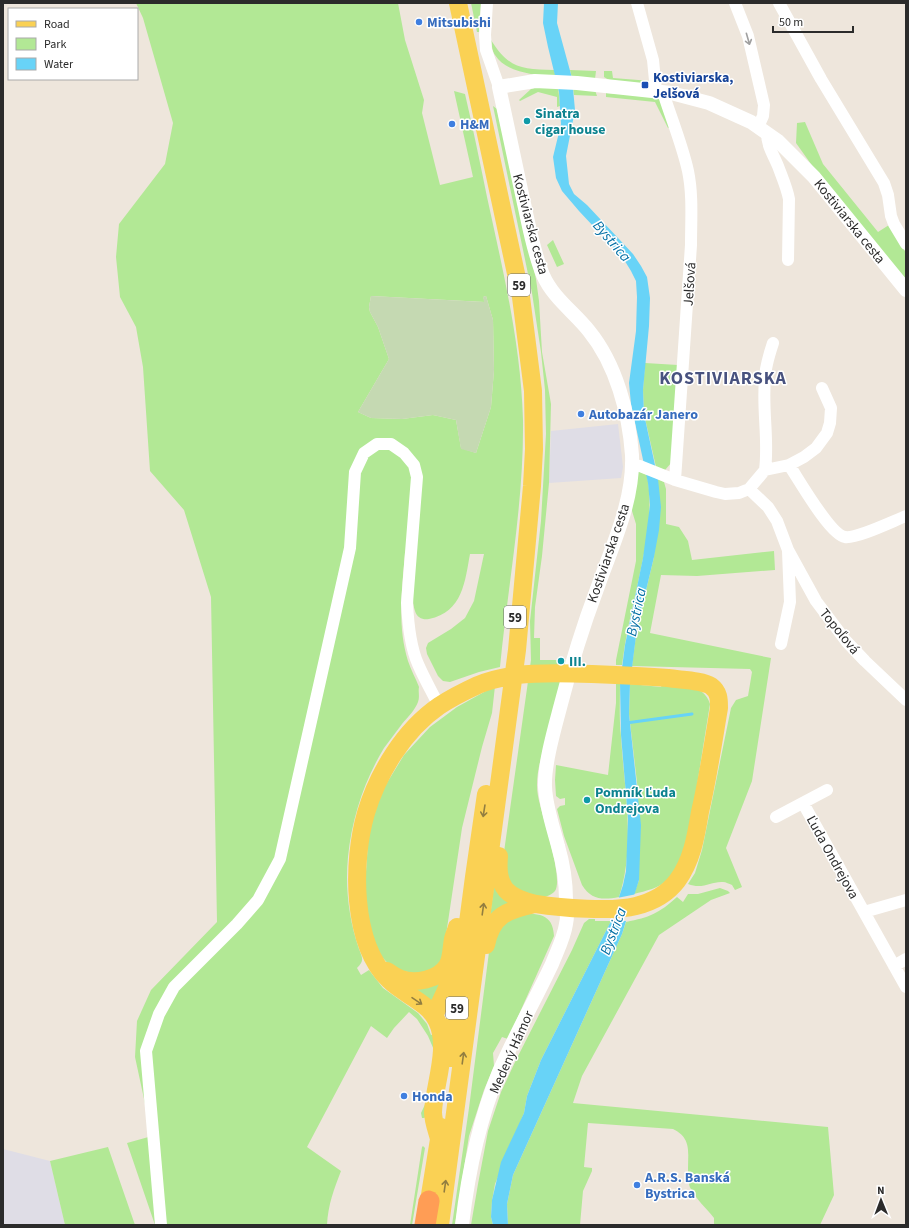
<svg xmlns="http://www.w3.org/2000/svg" width="909" height="1228" font-family="'Source Sans 3',sans-serif">
<rect width="100%" height="100%" fill="#eee6dc"/>
<path fill="#dfdde6" d="M618,424L623,467L621,478L549,483L551,431Z
M3,1149L50,1161L65,1225H3Z"/>
<path fill="#b2e895" fill-rule="evenodd" d="M136,3H398L405,40L424,100L422,113L440,185L473,177L454,91L465,94C473,128 480,163 487,197C503,271 521,344 523,420C524,503 508,584 500,667L479,672L450,682L443,681L438,676L427,654L426,648L428,643L451,629L465,618L474,601L484,554H470C465,581 463,612 429,619C423,620 417,618 415,611C410,597 415,569 416,553H405C402,589 397,626 408,661C411,670 416,679 419,687C418,692 420,697 418,702C415,710 408,717 402,724C396,732 390,740 384,748C364,781 352,818 348,857C345,888 349,920 359,949C363,959 364,961 357,968L361,975L369,970L383,988L418,1013L427,1024L431,1035L434,1034C435,1039 436,1045 437,1050C437,1061 433,1108 427,1116C425,1118 424,1118 422,1118L421,1113L429,1096L434,1063V1050L428,1036L417,1019L409,1012L394,1028L387,1038L371,1026L307,1147L341,1171C334,1189 328,1205 327,1225H155L127,1143L152,1136L135,1057L137,1021L151,990L217,922L211,597L184,510L150,471L143,367L136,327L120,297L116,257L119,224L165,164L173,123L143,18ZM371,296L485,302L483,297L486,296L493,320L494,370L491,407L476,453L461,448L456,420L433,415L402,419L371,418L358,412L389,359L378,327L370,312L369,307Z
M471,3H481L479,32H477Z
M491,40C509,69 522,69 554,70L556,78C536,74 507,74 495,55C492,51 492,45 491,40Z
M570,70L596,71L595,79L572,78Z
M604,71H612L613,78L651,81L649,83C637,85 614,84 604,77Z
M542,86H558L560,106L557,107V97L538,92L520,101L519,100L531,89Z
M573,88L595,90L597,96L574,95Z
M606,93L655,96L660,100L670,127L668,128L655,102L606,97Z
M493,106L497,109L536,279L539,301L542,352L551,404L549,483L542,556L535,607L534,638H540V660H568C561,684 555,707 549,731C543,751 534,775 538,796C541,813 564,878 555,891C548,899 532,900 523,896C518,892 512,886 508,881L504,852L531,660L530,621L541,521L546,434L545,390L541,352L532,293Z
M805,122L823,164L878,232L889,225L906,253V284L828,188L796,143L797,123Z
M553,240L564,264L557,267L547,245Z
M645,363L678,365L672,462L665,470L656,467L644,414L643,390Z
M638,471L647,475C654,513 645,550 637,587C631,613 625,639 622,665H616V660L636,561V524L632,511V504Z
M658,479L664,482L666,489V524L679,527L688,541L692,560L774,551L775,570L697,576L661,575L650,633L771,658L752,781L726,848L742,887L735,890L732,885C729,884 726,882 723,882C711,881 703,890 688,884L695,873L702,850L731,708L736,700L748,696L752,672L750,669L632,666L637,628L654,557Z
M616,683H620C620,701 619,718 621,736C624,789 636,845 619,897C603,900 591,900 582,885L564,836L557,809L560,806L565,805V798L560,799L556,796L555,780L556,765L608,775L616,703Z
M630,684L661,687L662,685C679,686 704,683 710,704C706,729 702,754 698,779C693,813 692,854 667,880C659,888 646,891 634,894L639,880L638,791L629,714Z
M495,686L492,713L482,747L462,828L443,955L440,964L432,969L418,974L393,969L382,957L373,941L364,901L369,828L382,791L404,755L430,727L457,707Z
M494,886L511,904L490,917Z
M720,888L728,891L730,893L711,900L659,935L582,1076L573,1103L828,1127L834,1195L820,1225H714V1218C707,1209 696,1199 691,1189C689,1187 689,1183 689,1180C685,1159 696,1140 673,1129L588,1123L584,1167L592,1168V1171L583,1191L580,1225H508L507,1204L513,1175L622,934L626,922C650,917 658,914 677,897L683,902L688,894H698Z
M520,913C538,914 553,913 554,936L508,1039L502,1037L493,1053L494,1066L484,1090L469,1136L455,1225H452L469,1108L489,952L496,930Z
M589,919H595V921H611L541,1060L527,1096L524,1113L495,1184L492,1201L491,1217L493,1225H471L478,1184L488,1131L501,1092L516,1060L572,950L584,923Z
M444,975L432,1007L405,986Z
M423,1146L425,1148L412,1225H410L422,1147Z
M108,1147L135,1225H65L50,1161Z"/>
<path fill="#c5d9b2" d="M371,296L484,302L483,297L486,296L493,320L494,370L491,407L476,453L461,449L456,420L433,415L402,419L371,418L358,412L389,359L378,327L370,312L369,307Z"/>
<path fill="#68d3f7" d="M544,3H558L557,23L572,78L575,110L566,156L569,184L574,194L587,205L633,254L641,266L647,277L650,298L649,326L643,390L644,414L658,479L661,507L659,530L654,557L637,628L630,684L629,714L641,825L639,880L622,934L513,1175L507,1204L508,1225H493L491,1217L492,1200L501,1162L524,1113L527,1096L541,1060L611,921L623,885L626,871L628,819L621,735L620,683L625,645L643,558L650,505L648,483L631,404L629,383L636,331L637,297L636,281L631,271L623,258L579,211L562,191L556,178L553,157L561,124L559,92L548,47L543,23Z"/>
<path fill="#eee6dc" d="M637,894L628,921H609L617,898Z"/>
<g fill="none" stroke-linecap="round" stroke-linejoin="round">
<path stroke="#68d3f7" stroke-width="3" d="M626,723L692,714"/>
<path stroke="#fff" stroke-width="12" d="M487,3L485,35L486,50L499,87
M637,3L653,60L656,91
M735,3L748,36L764,105L763,116L758,127
M779,3L821,79L884,183L888,195L891,216L894,224L906,244
M663,92C671,118 682,144 688,171C693,195 691,220 691,245L675,480
M767,133C767,146 773,154 778,166C782,177 787,188 789,199L788,260
M632,465L640,466L675,480L716,492L725,494L739,493L749,489L765,470L789,465L804,457L816,448L827,433L830,423L831,408L822,388
M789,465C798,478 830,535 845,537C856,539 893,521 906,516
M765,470C769,440 762,410 765,379C765,367 769,355 773,343
M749,489L768,507L777,521L788,550L816,601L846,641L865,661L906,700
M781,644L790,602L788,551
M803,803L906,987
M776,817L827,790
M864,912L906,900
M894,966L906,959
M161,1225L146,1051L159,1014L174,987L237,924L258,900L280,859L350,548L355,472L364,453L377,444H391L404,453L414,465L417,477L407,603C408,623 410,646 418,664C424,678 432,692 439,706"/>
<path stroke="#fff" stroke-width="14" d="M462,1225C468,1174 479,1120 499,1072C515,1035 535,1000 552,964C557,951 564,938 566,924C568,916 567,908 566,900C566,882 563,863 558,846C553,827 546,807 545,787C544,764 555,727 561,704C571,665 583,626 597,589C612,546 634,501 632,455C629,413 616,364 589,331C574,312 553,298 543,275C533,251 529,225 523,199C515,162 507,124 499,87L535,81L577,83L671,93L709,103L751,122L778,141L814,177L906,290"/>
<path stroke="#fad154" stroke-width="18" d="M486,945C492,915 507,910 535,904
M387,971C391,974 396,977 401,979C415,984 438,980 447,966C452,959 451,948 453,939C454,935 456,931 457,927
M434,1016L453,975L455,968
M450,1058L474,877L486,794
M439,1139C437,1131 433,1121 433,1112C434,1085 450,1048 437,1021C428,1002 404,995 389,980C351,943 352,861 366,813C378,773 404,730 439,706C451,698 465,691 478,685C490,680 503,677 517,675C541,672 567,673 592,674C618,675 643,676 668,678C680,680 702,680 711,686C719,692 719,699 719,708C713,743 708,778 700,812C696,836 692,861 677,881C667,894 652,902 636,906C613,912 561,908 536,904C527,902 513,898 506,890C498,880 498,868 499,856
M429,1201L441,1127
M440,1225L517,650L532,486L534,449L533,391L521,297L458,3"/>
<path stroke="#ff9d55" stroke-width="21" d="M425,1225L429,1201"/>
</g>
<defs><path id="oneway-shaft" d="M-6 0H5M1.5-3L5.5 0L1.5 3" fill="none" stroke-width="1.6" stroke-linecap="round" stroke-linejoin="round"/></defs>
<use stroke="#a0a0a0" href="#oneway-shaft" transform="translate(748 39) rotate(74)"/>
<g stroke="#927e40">
<use href="#oneway-shaft" transform="translate(484 811) rotate(99)"/>
<use href="#oneway-shaft" transform="translate(483 909) rotate(-82)"/>
<use href="#oneway-shaft" transform="translate(417 1001) rotate(34)"/>
<use href="#oneway-shaft" transform="translate(463 1058) rotate(-82)"/>
<use href="#oneway-shaft" transform="translate(445 1186) rotate(-82)"/>
</g>
<g fill="#3f7fe0" stroke="#fff" stroke-width="1.5">
<circle cx="419" cy="22" r="4"/>
<circle cx="452" cy="124" r="4"/>
<circle cx="581" cy="414" r="4"/>
<circle cx="404" cy="1096" r="4"/>
<circle cx="637" cy="1185" r="4"/>
</g>
<rect fill="#1a4fb4" stroke="#fff" stroke-width="1.5" x="641" y="81" width="8" height="8" rx="2"/>
<g fill="#0f9aa8" stroke="#fff" stroke-width="1.5">
<circle cx="527" cy="121" r="4"/>
<circle cx="561" cy="661" r="4"/>
<circle cx="587" cy="800" r="4"/>
</g>
<g text-anchor="middle" stroke-width="3" stroke-linejoin="round" paint-order="stroke">
<g fill="#fff" stroke="#6b6b6b" stroke-width="1">
<rect x="508" y="274" width="22" height="22" rx="3"/>
<rect x="504" y="606" width="22" height="22" rx="3"/>
<rect x="446" y="997" width="22" height="22" rx="3"/>
</g>
<g font-size="13" font-weight="bold" fill="#2b2b2b">
<text x="519" y="290">59</text>
<text x="515" y="622">59</text>
<text x="457" y="1013">59</text>
</g>
<g font-size="14" font-weight="bold" fill="#366cbe" stroke="#fff" text-anchor="start">
<text x="427" y="27">Mitsubishi</text>
<text x="460" y="129">H&amp;M</text>
<text x="589" y="419">Autobazár Janero</text>
<text x="412" y="1101">Honda</text>
<text x="645" y="1182">A.R.S. Banská<tspan x="645" dy="16">Bystrica</tspan></text>
</g>
<g font-size="14" font-weight="bold" fill="#164399" stroke="#fff" text-anchor="start">
<text x="653" y="82">Kostiviarska,<tspan x="653" dy="16">Jelšová</tspan></text>
</g>
<g font-size="14" font-weight="bold" fill="#0d838f" stroke="#fff" text-anchor="start">
<text x="535" y="118">Sinatra<tspan x="535" dy="16">cigar house</tspan></text>
<text x="569" y="666">III.</text>
<text x="595" y="797">Pomník Ľuda<tspan x="595" dy="16">Ondrejova</tspan></text>
</g>
<g font-size="14" fill="#2b2b2b" stroke="#fff">
<text transform="translate(850 221) rotate(51)" y="5">Kostiviarska cesta</text>
<text transform="translate(531 224) rotate(75)" y="5">Kostiviarska cesta</text>
<text transform="translate(689 284) rotate(-86)" y="5">Jelšová</text>
<text transform="translate(608 553) rotate(-71)" y="5">Kostiviarska cesta</text>
<text transform="translate(840 631) rotate(51)" y="5">Topoľová</text>
<text transform="translate(833 857) rotate(61)" y="5">Ľuda Ondrejova</text>
<text transform="translate(511 1052) rotate(-66)" y="5">Medený Hámor</text>
</g>
<g font-size="15" font-style="italic" fill="#0470a5" stroke="#fff">
<text transform="translate(612 241) rotate(49)" y="5">Bystrica</text>
<text transform="translate(636 612) rotate(-78)" y="5">Bystrica</text>
<text transform="translate(613 931) rotate(-69)" y="5">Bystrica</text>
</g>
<g font-size="18" font-weight="bold" letter-spacing="1" fill="#48527f" stroke="#fff">
<text x="723" y="384">KOSTIVIARSKA</text>
</g>
</g>
<rect width="909" height="1228" fill="none" stroke="#2b2b2b" stroke-width="8"/>
<rect x="8" y="8" width="130" height="72" fill="#ffffff" stroke="#aaaaaa"/>
<rect x="16" y="21" width="20" height="6" fill="#fad154" stroke="#aaaaaa"/>
<text x="44" y="28" font-size="12" fill="#2b2b2b">Road</text>
<rect x="16" y="38" width="20" height="12" fill="#b2e895" stroke="#aaaaaa"/>
<text x="44" y="48" font-size="12" fill="#2b2b2b">Park</text>
<rect x="16" y="58" width="20" height="12" fill="#68d3f7" stroke="#aaaaaa"/>
<text x="44" y="68" font-size="12" fill="#2b2b2b">Water</text>
<g transform="translate(881 1200) rotate(359)" stroke="#ffffff" stroke-width="3" paint-order="stroke">
<path d="M0-3L7 15L0 10L-7 15Z" fill="#2b2b2b"/>
<text y="-6" font-size="11" font-weight="bold" text-anchor="middle" fill="#2b2b2b">N</text>
</g>
<path d="M773 26v6h80v-6" fill="none" stroke="#2b2b2b" stroke-width="2"/>
<text x="779" y="26" font-size="12" fill="#2b2b2b" stroke="#ffffff" stroke-width="3" paint-order="stroke">50 m</text>
</svg>
